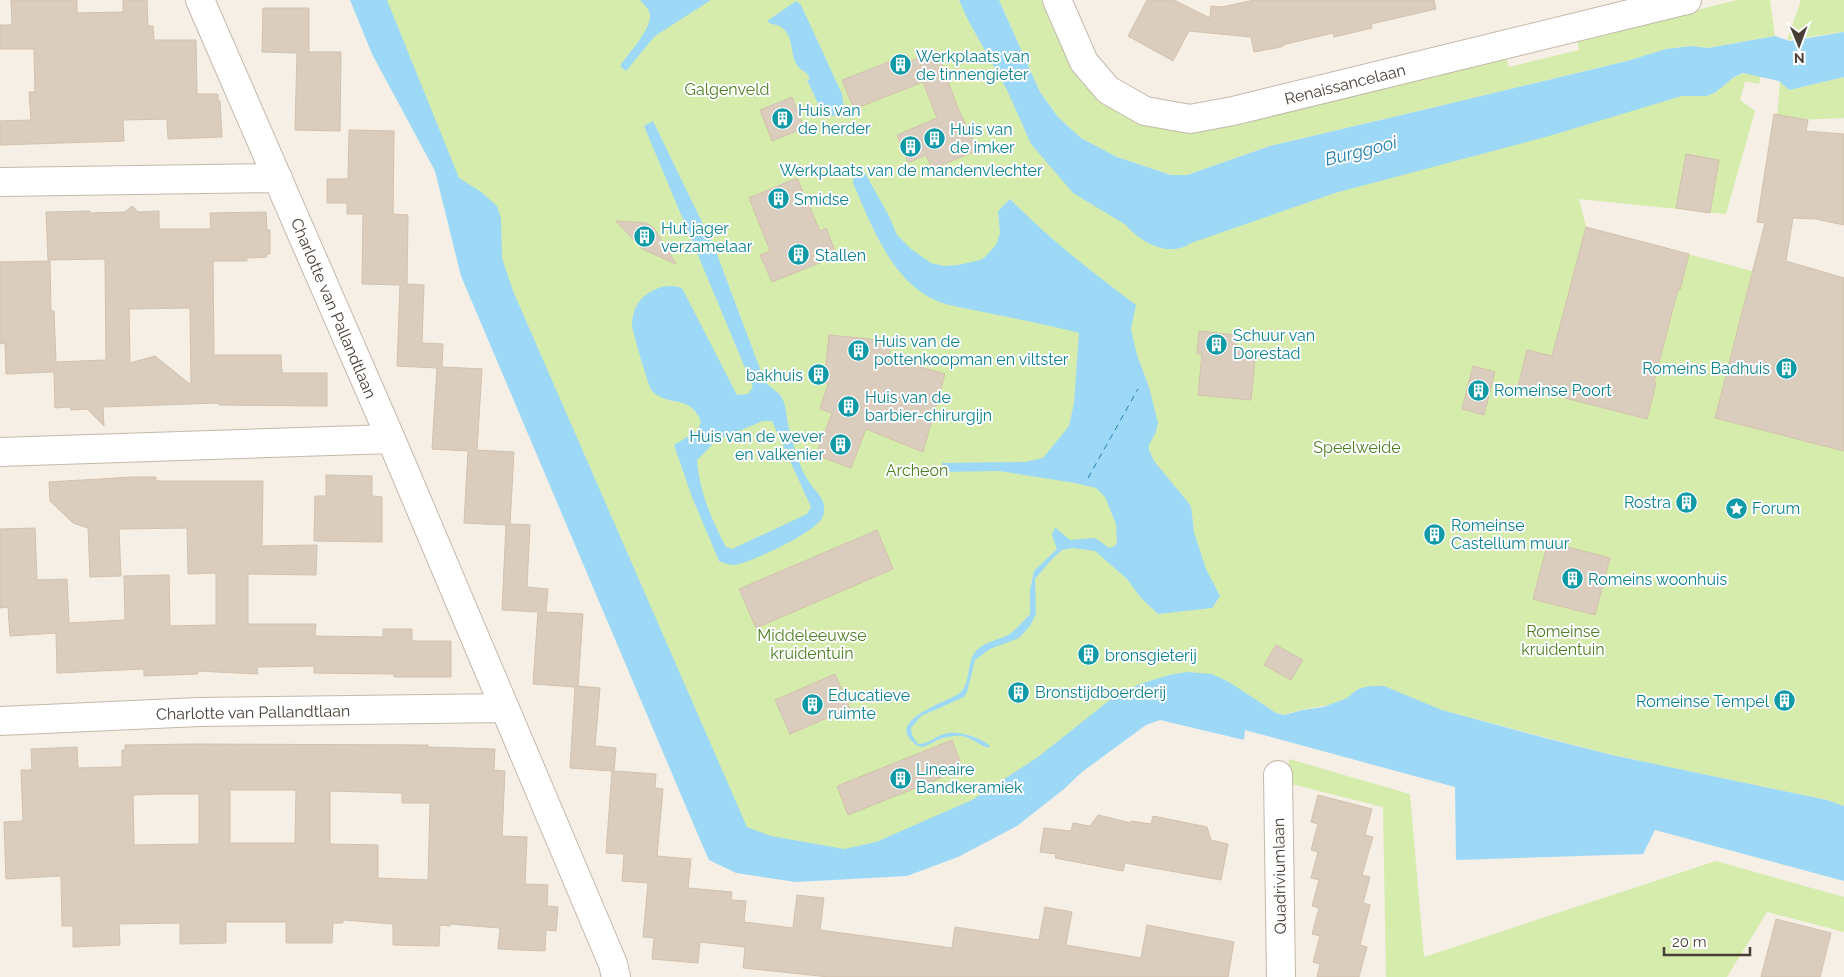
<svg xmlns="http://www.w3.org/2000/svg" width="1844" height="977" font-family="Raleway,sans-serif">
<rect width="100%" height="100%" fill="#f5efe6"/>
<path fill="#d5ecac" d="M365,0H986L1036,123L1105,200L1682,96H1707L1716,92L1734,77L1744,73L1761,76L1759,84L1745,81L1740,100L1755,111L1726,214L1579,199L1586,227L1752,271L1757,253L1844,278V806L1827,800L1612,755L1442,710L1414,699L1358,689L1347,698L1333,704L1292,712L1284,715L1276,713L1245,693L1165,695L881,857L729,829Z
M999,0H1041L1056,36L1062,34L1134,119L1506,58L1509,67L1579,50L1577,40L1737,0H1770L1775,36L1708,48L1691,46L1666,49L1627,61L1427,109L1270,146L1187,175H1171L1117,157L1081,138L1058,117L1040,92Z
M1801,0H1844V32L1787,40Z
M1844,77V118L1777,121L1780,81L1789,90Z
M1289,759L1410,794L1424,957L1716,861L1844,897V932L1767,912L1727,977H1386L1383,807L1287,783Z"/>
<path fill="#9dd9f7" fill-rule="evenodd" d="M350,0H387L459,178L480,191L497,206L501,218L502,258L513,291L747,827L771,836L844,849L876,842L972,800L1038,757L1116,695L1140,684L1169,675L1187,672L1212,674L1229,682L1276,713L1284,715L1303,710L1323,707L1347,698L1358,689L1370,686H1384L1442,710L1553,740L1612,755L1827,800L1844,806V881L1655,830L1643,854L1456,860L1455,787L1245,730L1244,740L1160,720L1146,725L1082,772L1064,789L1017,826L958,857L907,876L796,882L736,873L709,860L701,842L461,276L435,171L372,54Z
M640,0H711L655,36L626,71L620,66C628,54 650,31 650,16C650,9 644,5 640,0Z
M959,0H999L1040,92L1058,117L1081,138L1117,157L1171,175H1187L1270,146L1427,109L1627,61L1666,49L1691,46L1708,48L1775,36L1790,41L1844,32V77L1789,90L1779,81L1743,73L1734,77L1716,92L1707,96H1682L1549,136L1335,193L1191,243C1170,258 1141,243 1126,225L1073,193L1031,144L1007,90L968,20Z
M796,1L801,5L842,94L844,108L838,115L831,116L823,114L807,80L810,79C806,69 802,73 797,65C789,53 795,37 781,27C776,24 771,25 767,21Z
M653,121L715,249L765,382C770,387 779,392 782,398C787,407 786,419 789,428C793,444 800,469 809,482C816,493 828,499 823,516C819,531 750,563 734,565C729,565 724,563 719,561L692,497L674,445L697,431L701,422C690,393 669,408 652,391C649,388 632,330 632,325C632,313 637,301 646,295C659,286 668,284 682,288L737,395L748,394L753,387L644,126ZM763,421H772L811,507L807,514L732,549L726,547C712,521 699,490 697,460L717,440Z
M859,171L865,173L889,216L897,235L911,249L931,263L944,266L958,265L980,260L985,257L996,245L1000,233L998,211L1010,199C1049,239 1092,272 1136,305L1131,329L1137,355L1149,387L1158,423L1156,432L1149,445V450L1154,461L1191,506L1194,532L1206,569L1220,596L1212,608L1158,614L1141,598L1127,579L1095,551L1073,548L1062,550L1052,559L1035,579L1036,614L1030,626L1019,638L990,649L975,660L967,692L964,697L921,716L911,728L912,735L918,744C928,744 934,737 944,734C959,730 978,737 989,745V748C980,746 971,737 962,736C956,735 948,737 943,738C933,740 924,752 915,744C883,719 950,702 961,692C971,682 966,661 977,650C985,642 998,640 1008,635C1017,630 1023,621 1030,614V590L1034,571L1057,549L1052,535L1054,529L1056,528L1070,540L1094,538L1097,539L1109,548L1115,546L1117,542L1116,524L1105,497L1096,488L1075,483L999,471L942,472V463L1025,462L1043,458L1069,426L1074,403L1079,333C1046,324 1011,318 978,311C960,307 940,305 924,294C888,271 869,220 853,183L854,174Z"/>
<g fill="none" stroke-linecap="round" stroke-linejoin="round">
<path stroke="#227ead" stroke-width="1" stroke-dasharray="6 5" stroke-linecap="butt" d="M1088,478L1138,389"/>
</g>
<path fill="#dacdbe" stroke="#d3c1ad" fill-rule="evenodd" d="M11,0H77V13L123,12V0H147L148,26H153L154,40H196L197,94H218V101H220L222,137L168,139L167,119L123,120L124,141L0,145V121L31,120L29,92H35L34,49H0V25H12Z
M1147,0H1174L1210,18L1211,6L1222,7L1254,0H1434L1436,9L1371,24L1372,28L1334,37L1333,33L1286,44L1281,47L1254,52L1251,37L1189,31L1173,61L1128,36Z
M263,8H309V52H341L340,131L295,130L297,53L262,52Z
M937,52L957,106L978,150L932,169L926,155L908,163L897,135L937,118L923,82L854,109L842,80L907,55L910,61Z
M792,97L804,128L772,141L760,110Z
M1774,114L1808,120L1806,131L1844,134V225L1816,219L1793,218L1786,261L1844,278V451L1715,418L1765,223L1757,222Z
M349,130L394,131L393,214L408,215L407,284L424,285L422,343L443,344L442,367L482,369L477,450L514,452L510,524L530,525L527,587L548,589L546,612L583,614L578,686L600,688L595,746L616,748L614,771L656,774L655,788L663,789L657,856L691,859L688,888L732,892L731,900L746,901L744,922L793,928L797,895L824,898L820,930L952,948L955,927L1039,940L1045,907L1072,912L1066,945L1141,958L1147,925L1234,942L1228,977H829L743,968L745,947L700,942L698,963L652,959L654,938L643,937L648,883L622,881L624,854L606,853L612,771L570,768L575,687L533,684L538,612L502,610L506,525L464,523L468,451L432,449L437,368L397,366L400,285L362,284L363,214H347V203H327V179H348Z
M1686,154L1719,160L1710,213L1676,208Z
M797,178L820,231L826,228L837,256L772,282L760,255L770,251L749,198Z
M132,206L138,212L159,211V229H211L210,213L266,212L267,230H270V254H267V257L247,258V261H213L214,355H281L282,373H327V406L219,405V403L103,407L104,426L87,409L71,410L70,407L55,408L54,372L6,374L5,343L0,344V262L50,261L51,311H54L56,362L106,360L105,259L48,260L46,212L90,211V213L125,212ZM190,308L191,385L155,356L130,363L129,309Z
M616,221L646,223L654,228L676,264L642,249Z
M1586,227L1689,254L1680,290L1678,289L1654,382L1656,383L1647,419L1518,386L1527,350L1552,356Z
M1199,331L1237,335L1236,349L1256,350L1251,400L1198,395L1202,354H1197Z
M829,335L891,341L889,358L945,374L923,452L866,429L851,468L816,455L832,413L820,409L828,384L824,383Z
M1473,366L1495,372L1484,415L1462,409Z
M326,475L372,476V496L382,497V542L314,541L315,496H326Z
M133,477H156V481H263L262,546L317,545L316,575L248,574V624H316L315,636L383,637V629H412V641H451V677H394V674L314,673V666L257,667L258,674L198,671V674L144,676V669L57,673L56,633L10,636L8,607L0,608V529L35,528L37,580L67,579L69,623L125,620L124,576L169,575L170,626L216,625V573L188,574L187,528L119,529L121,576L90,577L88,528L73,523L50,501L49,482Z
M877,530L893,569L756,628L739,589Z
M1548,542L1610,558L1595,615L1533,599Z
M1276,645L1303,660L1291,680L1264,665Z
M835,674L850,708L790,734L775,700Z
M952,740L963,769L848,815L837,786Z
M197,744L428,745V747L495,749L494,770L505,771L502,836L527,837L525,884L548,885L547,906L558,907L556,931L546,930L545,951L498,949L500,928L450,924V926L440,925L439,946L393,945V924L343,920V923H333L332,943H286V922H226V943L180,944V923L119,924L120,945L73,947V926H62L61,876L6,879L4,822L23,821L21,770H32L31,749L77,747L78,768L122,767V750H125V745ZM230,790H296L295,843H230ZM330,791L402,793V803H430L428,880L378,878V845L330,844ZM160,794H199V844L134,845L133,795Z
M1318,795L1372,809L1365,835L1373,837L1362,875L1370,877L1363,903L1370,905L1360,945L1367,947L1359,977H1317L1320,964L1313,962L1320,936L1312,934L1319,908L1312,906L1319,880L1311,878L1318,852L1311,850L1318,824L1311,822Z
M1098,815L1131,823V821L1151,824L1153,816L1207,827L1211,840L1228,844L1221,880L1125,863L1123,871L1055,858L1056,854L1040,852L1044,828L1071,831L1073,823L1090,826Z
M1776,919L1831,933L1820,977H1761Z"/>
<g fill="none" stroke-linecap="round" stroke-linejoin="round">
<defs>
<path id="minor" d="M200,0L391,439L613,964L616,977
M1057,0L1084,62L1108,90L1145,111L1190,119L1233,111L1687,0
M0,182L278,178
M0,452L391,439
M0,721L199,712L505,708
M1278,775L1281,977"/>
</defs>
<use href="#minor" stroke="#c4b9ab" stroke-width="30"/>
<use href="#minor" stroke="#fff" stroke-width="28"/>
</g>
<defs>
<symbol id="building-disc" viewBox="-11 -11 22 22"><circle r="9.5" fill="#0f9aa8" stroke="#fff"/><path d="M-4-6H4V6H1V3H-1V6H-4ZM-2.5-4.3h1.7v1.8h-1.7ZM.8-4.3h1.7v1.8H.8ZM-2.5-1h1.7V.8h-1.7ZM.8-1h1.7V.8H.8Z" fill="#fff"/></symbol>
<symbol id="sight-disc" viewBox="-11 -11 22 22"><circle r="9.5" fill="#0f9aa8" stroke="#fff"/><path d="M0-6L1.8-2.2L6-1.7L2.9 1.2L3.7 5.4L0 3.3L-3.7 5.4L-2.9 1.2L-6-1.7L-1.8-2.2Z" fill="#fff"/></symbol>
</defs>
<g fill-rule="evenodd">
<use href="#building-disc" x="888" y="52" width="25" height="25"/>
<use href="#building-disc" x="770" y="106" width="25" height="25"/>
<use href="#building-disc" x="922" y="126" width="25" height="25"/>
<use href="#building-disc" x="898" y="134" width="25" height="25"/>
<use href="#building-disc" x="766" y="186" width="25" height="25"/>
<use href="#building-disc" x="632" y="224" width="25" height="25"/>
<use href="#building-disc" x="786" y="242" width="25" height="25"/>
<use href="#building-disc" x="1204" y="332" width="25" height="25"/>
<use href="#building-disc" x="846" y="338" width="25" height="25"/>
<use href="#building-disc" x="1774" y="356" width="25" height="25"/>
<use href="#building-disc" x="806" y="362" width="25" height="25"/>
<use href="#building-disc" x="1466" y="378" width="25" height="25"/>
<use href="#building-disc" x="836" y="394" width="25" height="25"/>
<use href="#building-disc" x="828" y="432" width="25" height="25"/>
<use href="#building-disc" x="1674" y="490" width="25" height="25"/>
<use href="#sight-disc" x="1724" y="496" width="25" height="25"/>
<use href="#building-disc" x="1422" y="522" width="25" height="25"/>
<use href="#building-disc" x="1560" y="566" width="25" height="25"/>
<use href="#building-disc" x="1076" y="642" width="25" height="25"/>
<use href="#building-disc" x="1006" y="680" width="25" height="25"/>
<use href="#building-disc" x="1772" y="688" width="25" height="25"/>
<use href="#building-disc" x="800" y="692" width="25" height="25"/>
<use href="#building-disc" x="888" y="766" width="25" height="25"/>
</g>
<g text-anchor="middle" stroke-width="4" stroke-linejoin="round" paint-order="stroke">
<g font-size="16" fill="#0d838f" stroke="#fff" text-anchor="start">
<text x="916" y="62">Werkplaats van<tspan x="916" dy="18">de tinnengieter</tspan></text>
<text x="798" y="116">Huis van<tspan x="798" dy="18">de herder</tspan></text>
<text x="950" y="135">Huis van<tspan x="950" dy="18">de imker</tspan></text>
<text x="911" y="176" text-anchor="middle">Werkplaats van de mandenvlechter</text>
<text x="794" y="205">Smidse</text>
<text x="661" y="234">Hut jager<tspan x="661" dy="18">verzamelaar</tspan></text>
<text x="815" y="261">Stallen</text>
<text x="1233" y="341">Schuur van<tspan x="1233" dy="18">Dorestad</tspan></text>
<text x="874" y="347">Huis van de<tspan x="874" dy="18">pottenkoopman en viltster</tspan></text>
<text x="1770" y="374" text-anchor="end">Romeins Badhuis</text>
<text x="803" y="381" text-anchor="end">bakhuis</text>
<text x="1494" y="396">Romeinse Poort</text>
<text x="865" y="403">Huis van de<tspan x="865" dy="18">barbier-chirurgijn</tspan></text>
<text x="824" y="442" text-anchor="end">Huis van de wever<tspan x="824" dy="18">en valkenier</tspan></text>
<text x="1671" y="508" text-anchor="end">Rostra</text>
<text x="1752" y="514">Forum</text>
<text x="1451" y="531">Romeinse<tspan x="1451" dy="18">Castellum muur</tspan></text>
<text x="1588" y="585">Romeins woonhuis</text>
<text x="1105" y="661">bronsgieterij</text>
<text x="1035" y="698">Bronstijdboerderij</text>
<text x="828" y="701">Educatieve<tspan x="828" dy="18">ruimte</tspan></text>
<text x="1769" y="707" text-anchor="end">Romeinse Tempel</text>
<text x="916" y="775">Lineaire<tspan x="916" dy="18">Bandkeramiek</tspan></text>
</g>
<g font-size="16" fill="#483f35" stroke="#fff">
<text transform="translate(1345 84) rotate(-14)" y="6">Renaissancelaan</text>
<text transform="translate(334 308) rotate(67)" y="6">Charlotte van Pallandtlaan</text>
<text transform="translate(253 712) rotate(-1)" y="6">Charlotte van Pallandtlaan</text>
<text transform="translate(1279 876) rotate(-91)" y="6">Quadriviumlaan</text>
</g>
<g font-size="16" fill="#4d7f23" stroke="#fff">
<text x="727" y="95">Galgenveld</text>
<text x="1357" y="453">Speelweide</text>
<text x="917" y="476">Archeon</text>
<text x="1563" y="637">Romeinse<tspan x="1563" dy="18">kruidentuin</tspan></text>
<text x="812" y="641">Middeleeuwse<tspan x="812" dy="18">kruidentuin</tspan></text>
</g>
<g font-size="18" font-style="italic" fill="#227ead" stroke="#fff">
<text transform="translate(1361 151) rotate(-14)" y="6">Burggooi</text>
</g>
</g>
<g transform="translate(1799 45) rotate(179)" stroke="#ffffff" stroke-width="4" paint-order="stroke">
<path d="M0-4L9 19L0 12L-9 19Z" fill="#483f35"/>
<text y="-8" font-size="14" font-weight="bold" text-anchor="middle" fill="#483f35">N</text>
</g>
<path d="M1664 947v8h86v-8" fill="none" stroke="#483f35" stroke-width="2.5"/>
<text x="1672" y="947" font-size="15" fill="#483f35" stroke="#ffffff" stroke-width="4" paint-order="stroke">20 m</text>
</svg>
